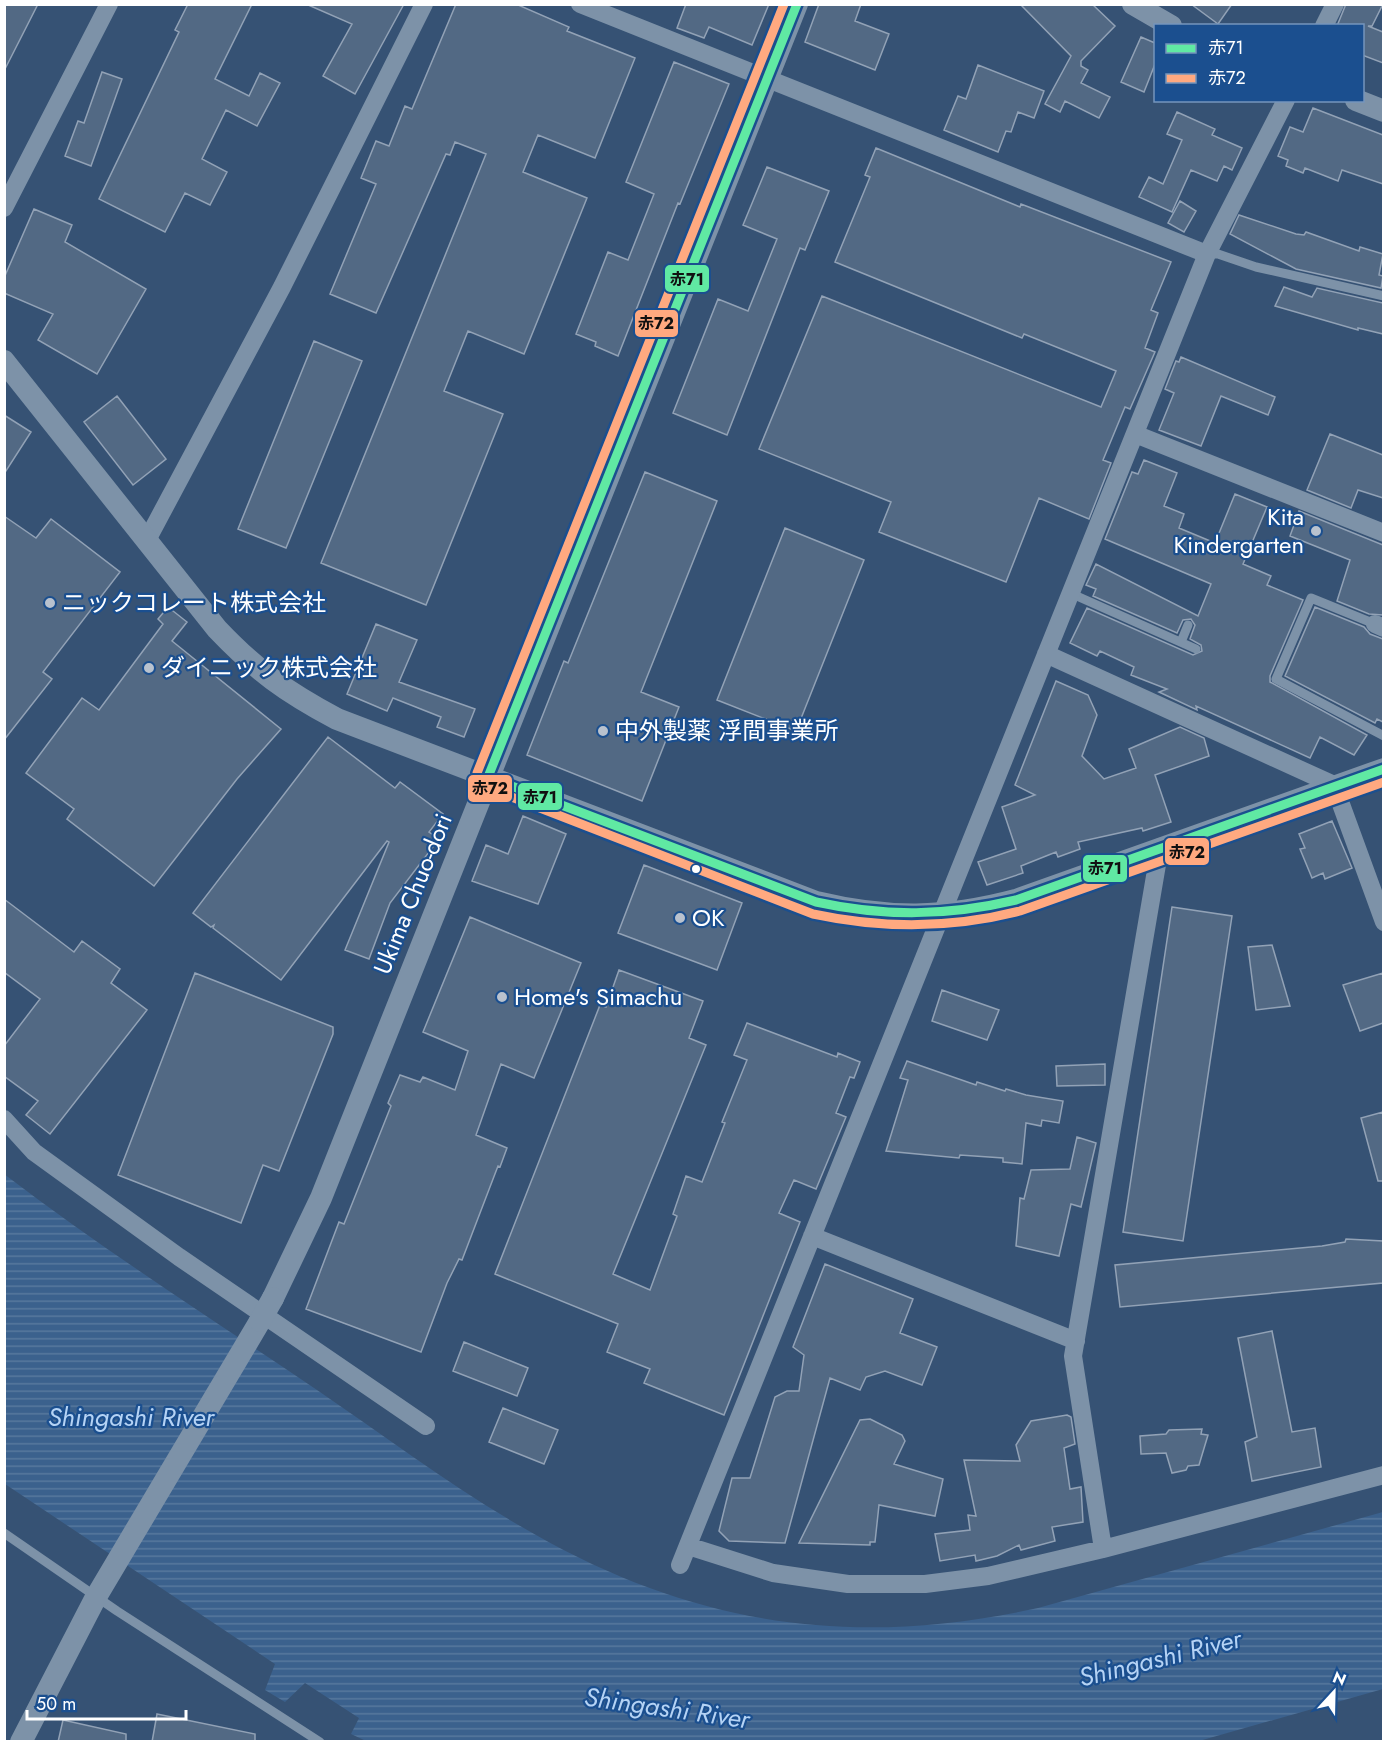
<svg xmlns="http://www.w3.org/2000/svg" width="1388" height="1746" font-family="Jost,'Noto Sans JP',sans-serif">
<defs>
<pattern id="water-rules" width="6" height="5" patternUnits="userSpaceOnUse" patternTransform="scale(1.5)"><rect width="6" height="5" fill="#3b618d"/><path d="M0 2.5h6" fill="none" stroke="#58799e"/></pattern>
</defs>
<rect width="100%" height="100%" fill="#365274"/>
<path fill="url(#water-rules)" d="M4,1174C105,1251 212,1319 317,1390C389,1439 460,1493 536,1535C699,1627 856,1648 1038,1608L1383,1512V1689L1199,1741H366L351,1734L359,1718L305,1683L285,1702L265,1690L275,1664L5,1484Z"/>
<path fill="#526984" stroke="#92a2b6" stroke-width="1.5" d="M4,4H38L4,71Z
M188,4H252L215,79L249,96L260,73L280,83L257,126L226,110L202,159L227,172L210,205L185,193L165,232L99,199L179,32L175,30Z
M404,4L355,94L323,76L352,24L306,4Z
M456,4H516L569,27L567,31L635,58L595,158L538,135L523,172L587,198L524,354L468,331L444,391L503,414L426,605L321,563L486,154L455,142L450,155L446,154L376,313L330,294L376,184L361,178L376,141L389,146L405,106L412,109Z
M686,4H769L752,45L709,27L704,38L677,28Z
M819,4H861L855,21L889,34L875,70L805,42Z
M1020,4H1092L1115,26L1081,61V66L1088,70L1081,83L1110,97L1099,118L1065,101L1060,112L1045,104L1071,56Z
M1191,4H1232L1218,24Z
M1346,4H1383L1372,26H1368L1383,32V63L1362,55V26H1337Z
M1141,37L1155,43V64L1144,92L1121,82Z
M674,62L729,84L680,204L678,203L618,356L595,346L596,342L576,334L608,252L628,260L654,194L626,182Z
M978,65L1044,91L1034,118L1018,112L1011,132L1006,131L998,152L944,130L958,96L966,99Z
M102,72L122,79L91,166L65,156L78,121L84,123Z
M1313,108L1383,135V184L1342,170L1338,181L1305,168L1303,173L1286,166L1288,160L1278,156L1290,127L1303,132Z
M1177,112L1215,129L1212,135L1242,148L1232,170L1224,166L1217,181L1191,170L1172,212L1139,197L1149,177L1163,184L1182,140L1167,134Z
M876,148L1020,207L1021,204L1171,262L1151,310L1158,313L1145,348L1155,352L1130,409L1125,407L1103,460L1111,463L1089,519L1039,498L1006,582L879,532L891,502L759,449L822,296L1101,407L1116,371L1024,334L1022,338L835,262L870,177L865,175Z
M767,167L829,191L805,250L800,248L727,435L673,413L718,299L748,311L777,239L743,225Z
M1180,201L1196,211L1184,232L1168,223Z
M34,209L72,225L65,242L146,289L97,374L38,340L53,314L4,293V278Z
M1239,215L1296,234L1304,235L1306,232L1359,251L1360,247L1383,254L1379,275L1383,276L1381,288L1296,269L1230,234Z
M1284,287L1312,297L1317,288L1383,303V334L1358,328V330L1275,306Z
M314,341L362,361L286,548L238,529Z
M1181,357L1275,397L1268,415L1221,396L1201,446L1159,430L1174,393L1165,389L1176,361L1179,362Z
M117,396L166,459L133,485L84,422Z
M4,415L31,432L4,474Z
M1330,434L1383,455V498L1358,490L1351,508L1307,490Z
M1144,460L1177,473L1164,506L1184,514L1179,528L1215,543L1235,494L1267,507L1243,564L1271,576L1267,585L1303,600L1270,676V682L1367,735L1354,755L1320,737L1310,758L1196,706L1197,710L1159,692L1167,689L1131,675L1134,667L1100,651L1097,656L1070,643L1087,608L1193,655L1202,651L1201,645L1190,639L1195,625L1191,619L1183,620L1177,633L1093,596L1096,589L1086,585L1096,564L1198,616L1211,584L1105,539L1132,472L1138,474Z
M645,472L717,501L641,692L679,707L642,801L527,755L564,661L568,663Z
M1299,511L1383,545V615L1369,614L1337,601L1350,560L1290,536Z
M4,516L36,538L51,519L120,572L43,672L52,679L4,740Z
M785,528L864,560L796,731L717,700Z
M168,607L187,622L172,641L281,729L237,779L154,886L67,819L74,809L26,773L82,698L99,710L163,624L158,619Z
M1315,607L1364,627L1370,634L1383,639V722L1377,719L1375,723L1285,676Z
M376,624L417,640L399,682L475,709L464,737L437,727L441,717L393,698L387,711L347,694Z
M1056,681L1088,695L1097,715L1082,756L1104,779L1136,768L1129,749L1180,727L1204,738L1209,756L1155,775L1171,822L1143,831L1142,828L1078,842L1080,849L1058,857L1056,852L1021,866L1023,873L987,885L978,862L1016,849L1002,807L1035,795L1015,785Z
M328,737L395,788L400,782L443,814L429,832L439,839L390,903L369,959L345,950L389,842L387,841L281,980L213,928L214,925L211,927L193,913Z
M523,816L566,834L538,904L472,881L486,845L508,854Z
M1332,821L1352,868L1325,879L1323,873L1312,878L1300,849L1305,848L1299,834Z
M644,865L742,903L717,970L618,933Z
M4,899L74,952L82,941L120,969L111,983L147,1010L50,1134L26,1115L38,1101L4,1076V1046L40,999L4,972Z
M1172,907L1232,916L1183,1241L1123,1232Z
M470,917L581,963L534,1078L501,1064L476,1135L507,1148L500,1167L498,1166L462,1260L459,1259L447,1283L421,1352L306,1309L339,1222L344,1224L391,1106L388,1103L400,1075L420,1082L423,1077L455,1090L468,1051L423,1032Z
M1272,945L1290,1006L1256,1010L1248,947Z
M619,970L703,1001L689,1038L706,1045L613,1274L650,1290L677,1216L673,1214L686,1176L702,1182L725,1123L722,1122L747,1060L734,1055L747,1023L837,1057L838,1053L860,1062L854,1078L850,1077L836,1113L846,1117L816,1189L794,1180L779,1213L800,1222L724,1415L644,1383L650,1369L607,1352L618,1324L495,1274L600,1005L606,1007Z
M195,973L333,1027V1034L279,1171L263,1165L241,1223L118,1175Z
M1383,973V1023L1360,1031L1343,985Z
M942,990L999,1010L987,1040L932,1021Z
M907,1061L976,1085L977,1082L1005,1091L1006,1089L1026,1095L1063,1101L1059,1123L1042,1120L1041,1126L1026,1123L1022,1164L1003,1162V1158L960,1155L959,1158L886,1151L908,1080L900,1078Z
M1105,1064V1085L1057,1086L1056,1066Z
M1383,1112V1181H1378L1361,1118Z
M1077,1137L1096,1143L1081,1207L1071,1204L1059,1256L1016,1246L1020,1198L1024,1199L1031,1170L1070,1169Z
M1346,1239L1383,1241V1283L1120,1307L1115,1265L1322,1246L1345,1242Z
M825,1264L913,1299L900,1333L937,1347L922,1385L885,1371L866,1377L860,1390L830,1378L785,1543L729,1541L719,1531L732,1478H750L775,1397L787,1391H799L804,1355L793,1347Z
M1272,1331L1292,1432L1315,1428L1321,1467L1252,1481L1245,1442L1257,1437L1238,1338Z
M464,1342L528,1368L517,1396L453,1371Z
M503,1408L558,1430L544,1464L489,1442Z
M1067,1415L1071,1417L1075,1444L1064,1448L1070,1489L1081,1487L1083,1522L1052,1527L1055,1541L1021,1550L1019,1545L997,1556L976,1561L975,1555L940,1561L935,1534L970,1530L968,1515L976,1516L964,1460L1020,1461L1016,1445L1031,1421Z
M870,1419L902,1435L905,1441L894,1464L943,1479L935,1516L879,1505L875,1542H870V1545L799,1543L860,1420Z
M1202,1429L1201,1434L1208,1435L1199,1465L1188,1466L1186,1470L1172,1473L1166,1453L1141,1454L1140,1436L1166,1434L1169,1430Z
M157,1714L255,1734V1742H152Z
M63,1720L126,1734V1742H58Z"/>
<g fill="none" stroke-linecap="round" stroke-linejoin="round">
<path stroke="#7d92a8" stroke-width="9" d="M1207,254H1218L1256,267L1384,296
M1070,593L1196,649
M1375,624L1311,598L1276,679L1384,736
M1181,642L1188,625
M4,1533L117,1611L320,1742"/>
<path stroke="#7d92a8" stroke-width="18" d="M580,4L1207,254
M1324,26L1335,4
M4,208L109,4
M1135,434L1384,533
M146,542L282,287L424,4
M1375,624L1384,628
M1046,654L1334,785L1384,922
M4,1119L34,1152L179,1257L426,1426
M812,1236L1076,1341
M688,1546L773,1573L848,1584H925L988,1576L1103,1549L1384,1475
M1103,1549L1073,1356L1160,847
M680,1565L1207,254L1286,100"/>
<path stroke="#7d92a8" stroke-width="22" d="M1133,4L1171,26
M1356,100L1384,111
M4,361L217,629C257,671 286,692 337,719L816,902C887,919 945,919 1016,900L1384,769
M273,1298L321,1198L797,4
M21,1742L96,1597L260,1321"/>
<path stroke="#7d92a8" stroke-width="22" d="M260,1321L273,1298"/>
<defs>
<path id="bus-1" d="M797,4L488,777L816,902C885,917 948,916 1016,900L1384,769"/>
<path id="bus-2" d="M784,4L477,773L478,784L813,914C883,929 950,929 1020,911L1384,782"/>
</defs>
<use href="#bus-1" stroke="#1b4f8f" stroke-width="14"/>
<use href="#bus-2" stroke="#1b4f8f" stroke-width="14"/>
<use href="#bus-1" stroke="#60e9a3" stroke-width="9"/>
<use href="#bus-2" stroke="#ffa980" stroke-width="9"/>
</g>
<g fill="#b9c2ce" stroke="#1b4f8f" stroke-width="2">
<circle cx="1316" cy="531" r="6"/>
<circle cx="50" cy="603" r="6"/>
<circle cx="149" cy="668" r="6"/>
<circle cx="603" cy="731" r="6"/>
<circle cx="680" cy="918" r="6"/>
<circle cx="502" cy="997" r="6"/>
</g>
<circle fill="#fff" stroke="#1b4f8f" stroke-width="2" cx="696" cy="869" r="5"/>
<g text-anchor="middle" stroke-width="4.5" stroke-linejoin="round" paint-order="stroke">
<g font-size="24" fill="#fff" stroke="#1b4f8f" text-anchor="start">
<text x="1304" y="525" text-anchor="end">Kita<tspan x="1304" dy="28">Kindergarten</tspan></text>
<text x="62" y="611">ニックコレート株式会社</text>
<text x="161" y="676">ダイニック株式会社</text>
<text x="615" y="739">中外製薬 浮間事業所</text>
<text x="692" y="926">OK</text>
<text x="514" y="1005">Home's Simachu</text>
</g>
<g font-size="24" fill="#fff" stroke="#1b4f8f">
<text transform="translate(413 894) rotate(-68)" y="8">Ukima Chuo-dori</text>
</g>
<g font-size="26" font-style="italic" fill="#b5d3f5" stroke="#1b4f8f">
<text x="131" y="1426">Shingashi River</text>
<text transform="translate(1160 1658) rotate(-14)" y="9">Shingashi River</text>
<text transform="translate(667 1708) rotate(8)" y="9">Shingashi River</text>
</g>
</g>
<g stroke="#1b4f8f" stroke-width="2">
<rect x="664" y="264" width="46" height="29" rx="6" fill="#60e9a3"/>
<rect x="634" y="309" width="45" height="29" rx="6" fill="#ffa980"/>
<rect x="467" y="774" width="46" height="29" rx="6" fill="#ffa980"/>
<rect x="517" y="782" width="46" height="29" rx="6" fill="#60e9a3"/>
<rect x="1164" y="837" width="46" height="29" rx="6" fill="#ffa980"/>
<rect x="1082" y="854" width="46" height="29" rx="6" fill="#60e9a3"/>
</g>
<g font-size="16" text-anchor="middle" font-weight="bold" fill="#111">
<text x="687" y="285">赤71</text>
<text x="656" y="329">赤72</text>
<text x="490" y="794">赤72</text>
<text x="540" y="803">赤71</text>
<text x="1187" y="858">赤72</text>
<text x="1105" y="874">赤71</text>
</g>
<rect width="1388" height="1746" fill="none" stroke="#ffffff" stroke-width="12"/>
<rect x="1154" y="24" width="210" height="78" fill="#1b4f8f" stroke="#7695bc" stroke-width="1.5"/>
<rect x="1166" y="44" width="30" height="9" fill="#60e9a3" stroke="#7695bc" stroke-width="1.5"/>
<text x="1208" y="54" font-size="18" fill="#ffffff">赤71</text>
<rect x="1166" y="74" width="30" height="9" fill="#ffa980" stroke="#7695bc" stroke-width="1.5"/>
<text x="1208" y="84" font-size="18" fill="#ffffff">赤72</text>
<g transform="translate(1334 1692) rotate(22)" stroke="#1b4f8f" stroke-width="4.5" paint-order="stroke">
<path d="M0-4.5L10 22L0 15L-10 22Z" fill="#ffffff"/>
<text y="-9" font-size="16" font-weight="bold" text-anchor="middle" fill="#ffffff">N</text>
</g>
<path d="M27 1710v9h159v-9" fill="none" stroke="#ffffff" stroke-width="3"/>
<text x="36" y="1710" font-size="18" fill="#ffffff" stroke="#1b4f8f" stroke-width="4.5" paint-order="stroke">50 m</text>
</svg>
